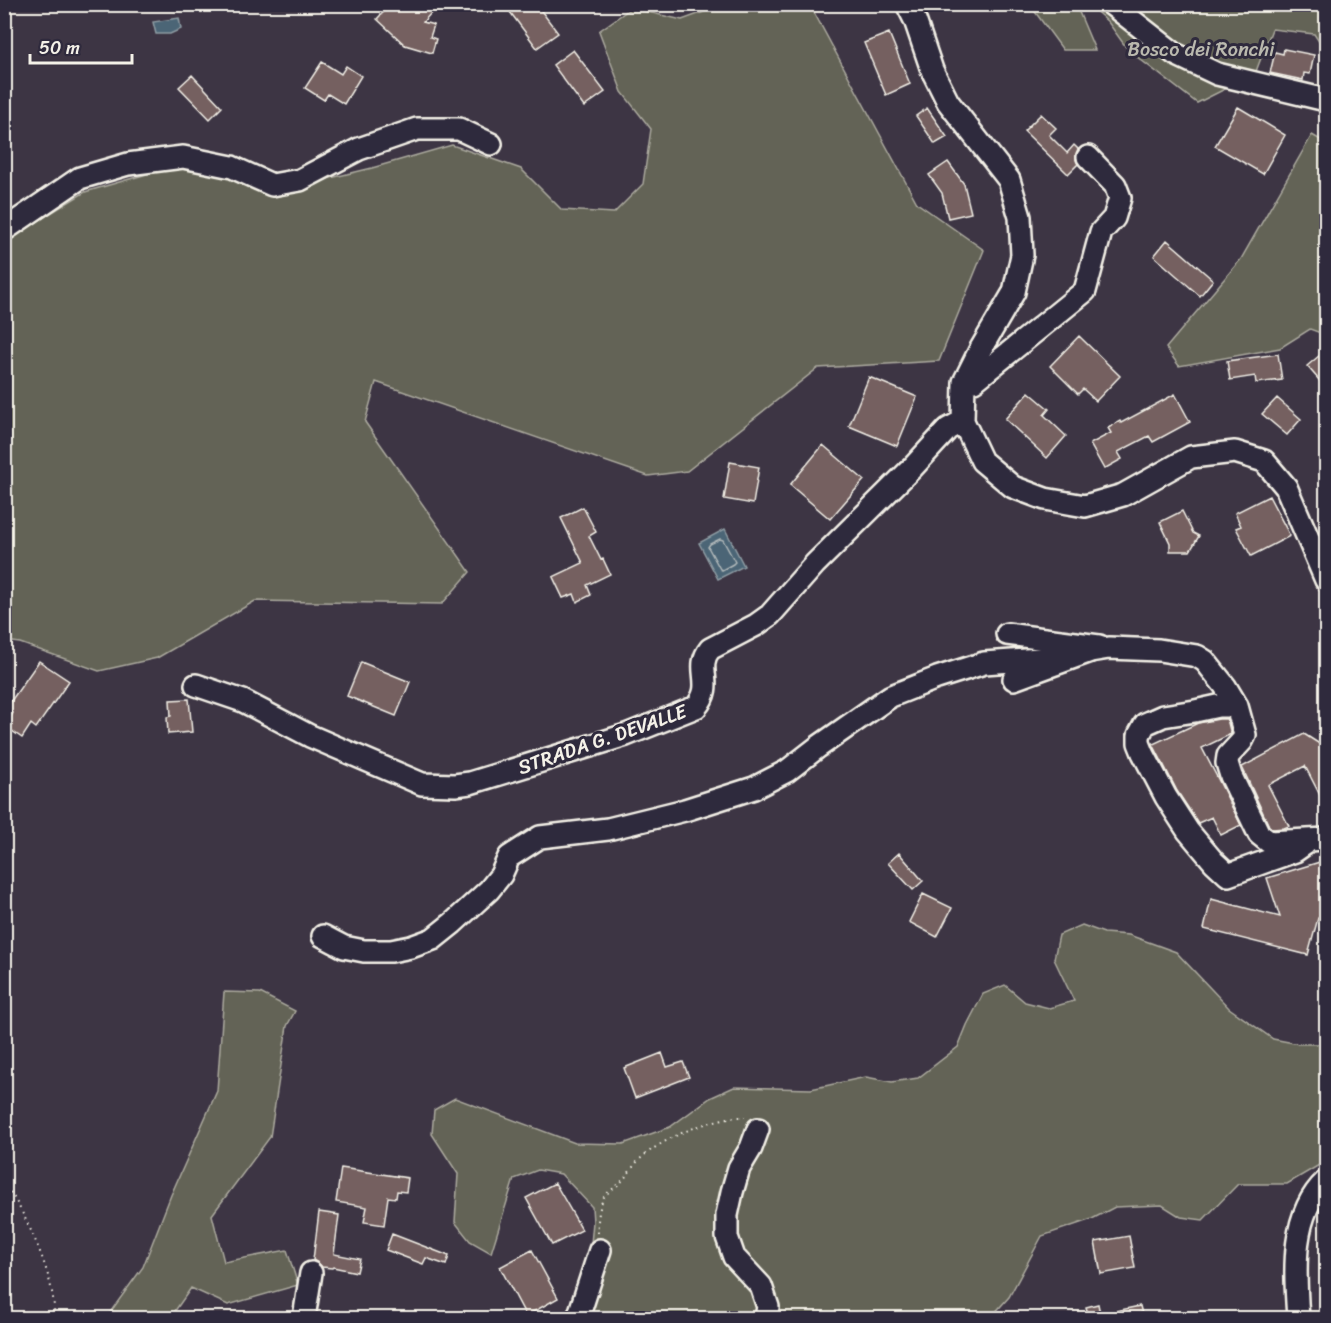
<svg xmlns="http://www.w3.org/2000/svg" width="1331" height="1323" font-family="Sriracha,sans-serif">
<rect width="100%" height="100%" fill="#3d3544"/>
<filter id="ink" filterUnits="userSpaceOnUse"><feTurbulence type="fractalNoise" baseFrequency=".0167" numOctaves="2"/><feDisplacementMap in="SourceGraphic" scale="12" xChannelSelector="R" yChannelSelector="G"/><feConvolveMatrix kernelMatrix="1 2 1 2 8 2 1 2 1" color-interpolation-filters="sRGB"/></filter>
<g filter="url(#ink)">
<path fill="#636456" stroke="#acaa9f" stroke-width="1.5" d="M723,5H810L917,203L984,250L939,361L818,368L687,471L648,476L376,382L365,422L470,572L442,604L255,601L157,658L99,671L20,643L5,641V241L85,192L171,167L289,188L372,168L452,145L521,169L562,210L614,213L643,184L651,129L622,92L599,31L631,8L682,20Z
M1030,5H1076L1095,50H1063Z
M1089,5H1326V52L1314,34L1272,29L1255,74L1197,103L1128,50L1108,22Z
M1312,135L1326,143V335L1310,329L1280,348L1179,366L1166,348L1241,259Z
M1082,925L1104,933L1129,935L1176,952L1229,1008L1273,1039L1299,1044H1326V1161L1287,1184H1238L1203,1220L1181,1217L1162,1205L1115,1207L1092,1219L1042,1236L1009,1297L992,1316L991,1318H574L588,1276L593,1222L592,1207L561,1174L538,1170L514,1179L491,1253L470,1241L455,1222L458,1174L432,1134L434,1110L455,1098L575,1143L623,1144L670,1127L710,1098L734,1087L811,1089L866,1077L892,1082L918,1078L958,1047L967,1025L983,994L1005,985L1025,1002L1049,1008L1074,1001L1054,959L1059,935Z
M224,992L260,993L295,1011L287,1026L270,1137L212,1215L224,1262L287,1250L298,1285L228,1305L191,1288L170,1318H106L143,1267L171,1195L217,1091Z"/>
<path fill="#4c6576" stroke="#8f9da4" stroke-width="1.5" d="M179,18L181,29L170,34H156L153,22Z
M725,529L744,566L718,579L699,543Z"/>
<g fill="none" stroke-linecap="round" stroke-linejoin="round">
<path stroke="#b1b9ba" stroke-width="1.5" d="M720,539L723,540L735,562L733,564L722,570L720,569L708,547L710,544Z"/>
</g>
<path fill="#756061" stroke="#f4f1e8" stroke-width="1.5" d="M391,4H439L423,22L434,25L430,37L436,39L432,53L405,45L377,19Z
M504,4H536L558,33L537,48Z
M889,33L910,84L886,95L864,43Z
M1284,49L1314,55L1310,74L1304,73L1303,80L1270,73L1275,52L1283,54Z
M573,50L605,92L584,107L553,65Z
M322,62L341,74L346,66L361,76L344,104L328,94L324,100L305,88Z
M192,75L222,107L210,119L179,87Z
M1238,107L1285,135L1263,174L1215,146Z
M927,108L947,137L935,144L916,116Z
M1041,114L1056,128L1049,135L1067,153L1074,145L1078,149L1076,154V159L1078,164L1068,174L1024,131Z
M948,162L964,184L971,213L948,218L942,193L929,175Z
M1167,240L1213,280L1200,296L1154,256Z
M1079,336L1120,376L1096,401L1083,389L1078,394L1050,366Z
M1326,350V388L1307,366Z
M1278,354L1282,380L1256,383L1255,376L1230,380L1227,361Z
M869,377L917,397L897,446L849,426Z
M1029,392L1049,409L1044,415L1066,436L1047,458L1005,419Z
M1175,394L1190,422L1153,442L1149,436L1118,452L1122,459L1104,469L1090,444L1111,433L1108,428L1120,421L1121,423Z
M1277,398L1301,419L1287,435L1262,414Z
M823,445L864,480L830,519L790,485Z
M730,462L759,467L753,504L724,499Z
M1269,496L1290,536L1251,556L1236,528L1241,526L1235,513Z
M583,507L596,532L589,536L601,560L603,559L610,574L587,585L591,595L577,602L574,594L563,598L553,577L583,563L561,518Z
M1182,511L1193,533L1199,536L1190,551H1170V543L1160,522Z
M39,661L69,681L36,728L31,724L22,738L5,726L13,713L6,708Z
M361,662L410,682L396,716L347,696Z
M189,699L192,732L168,734L167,717L171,716L170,700Z
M1219,719H1227L1231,734L1202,748L1218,779L1241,825L1221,835L1212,817L1198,823L1177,791L1153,744L1198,723Z
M1304,734L1326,748V807L1305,766L1268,785L1289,826L1284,828L1273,829L1269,826L1242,767Z
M899,853L923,881L913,890L888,863Z
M1323,861L1326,873V915L1318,918L1308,955L1204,929L1211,899L1280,917L1267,878Z
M923,894L952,908L937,937L909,922Z
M662,1053L667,1067L683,1062L689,1077L635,1098L624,1068Z
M341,1168L408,1178L406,1192L397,1191L396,1198L388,1197L384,1225L364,1222L367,1207L336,1202Z
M555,1183L582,1230L552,1245L526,1198Z
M319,1212L339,1215L334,1254L360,1259L357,1272L333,1267L332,1268L322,1267L318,1263L313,1260Z
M392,1234L449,1256L446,1265L426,1258L423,1264L386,1250Z
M1129,1236L1135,1268L1101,1274L1095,1242Z
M532,1250L558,1298L526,1316L500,1267Z
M1098,1304L1101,1318H1089L1086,1307Z
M1140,1306L1143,1318H1106V1313Z"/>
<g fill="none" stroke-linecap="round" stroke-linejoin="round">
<defs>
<path id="minor" d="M907,4L915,20L932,70L948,102L1009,180L1020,217L1022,255L1014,292L980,350L964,382L963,421L982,461L1013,487L1045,499L1085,506L1123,495L1191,457L1235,452L1264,461L1286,487L1326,580
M1111,4L1175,54L1217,74L1326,100
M4,230L80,178L128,164L183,157L232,167L272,185L300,180L359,149L417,129H459L491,144
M964,382L974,381L1085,291L1101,232L1114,218L1120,198L1115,185L1088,157
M1007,634L1099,646
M1014,679L1091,651L1109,648L1159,650L1197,656L1205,661L1225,686L1237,706L1245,735L1242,741L1228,756L1227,763L1231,776L1259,834L1269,842L1326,839
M196,685L243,701L310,736L422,784L455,785L470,783L626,735L696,707C716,684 694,669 710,649L756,625L770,615L815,564L913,467L948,429L963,421
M1237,706H1218L1195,711L1163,716L1145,724L1139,735V743L1143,753L1166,797L1188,831L1214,862L1228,875L1295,851L1305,844
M323,936L344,947L364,951H391L411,947L433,939L453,923L489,890L501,875L509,857L540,837L608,829L685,810L754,788L787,771L818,747L891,696L937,678L984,663L1039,659L1063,661
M758,1129L751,1148L739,1168L732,1192L727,1215V1237L734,1257L761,1286L768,1307L766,1318
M304,1318L311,1273
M578,1318L600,1250
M1298,1318C1295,1273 1290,1214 1326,1181"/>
</defs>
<use href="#minor" stroke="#f4f1e8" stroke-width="26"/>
<path stroke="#f4f1e8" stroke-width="2" stroke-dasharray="1.5 4.5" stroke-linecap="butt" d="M4,1182C26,1214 57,1280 54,1318
M598,1233C597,1223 599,1206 604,1197C608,1191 617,1187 622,1181C628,1175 633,1166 639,1160C660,1139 716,1115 745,1117
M508,1316L509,1318"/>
<use href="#minor" stroke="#2f2a3d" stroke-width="21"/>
</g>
</g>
<g text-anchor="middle" stroke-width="6" stroke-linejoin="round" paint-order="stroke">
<g font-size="20" fill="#bab9ae" stroke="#2f2a3d">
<text x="1201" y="56">Bosco dei Ronchi</text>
</g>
<g font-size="20" fill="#f4f1e8" stroke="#2f2a3d">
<text transform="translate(602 739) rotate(-19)" y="7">STRADA G. DEVALLE</text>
</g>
</g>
<rect width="1331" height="1323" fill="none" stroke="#2f2a3d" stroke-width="24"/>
<rect x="12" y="12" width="1307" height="1299" fill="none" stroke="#f4f1e8" stroke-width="2" filter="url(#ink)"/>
<path d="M30 54v9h102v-9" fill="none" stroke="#f4f1e8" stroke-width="3"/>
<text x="39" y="54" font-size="18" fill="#f4f1e8" stroke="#2f2a3d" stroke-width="4.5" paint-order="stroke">50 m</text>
</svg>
